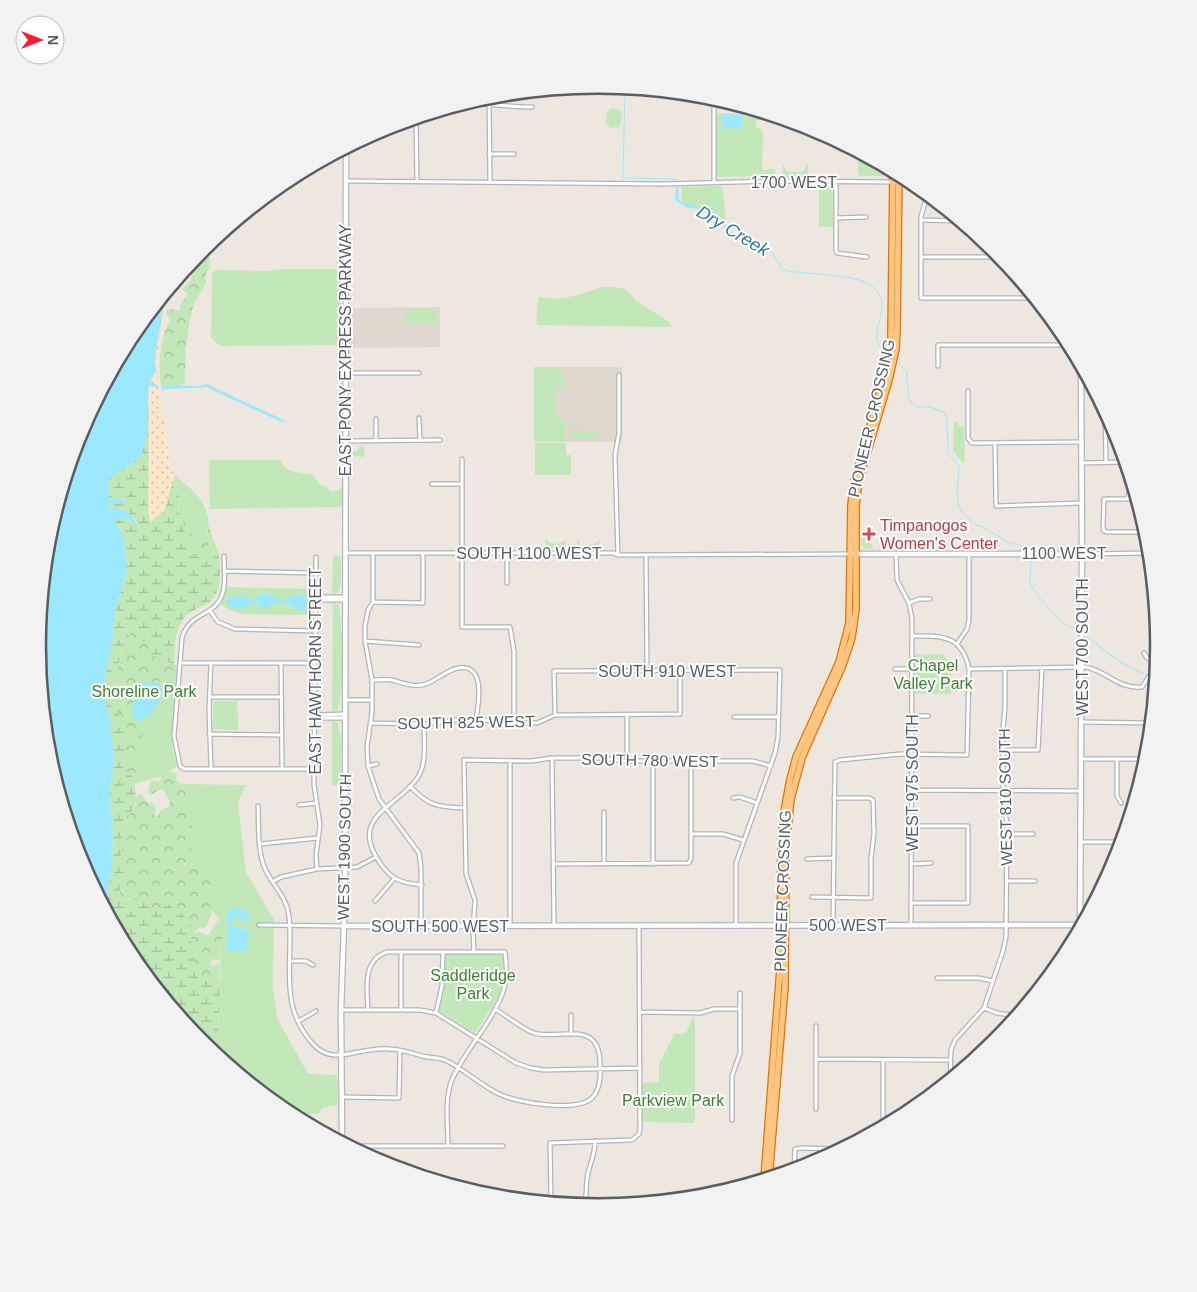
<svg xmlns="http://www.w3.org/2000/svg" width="1197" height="1292" font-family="Helvetica,sans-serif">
<defs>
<pattern id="forest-crowns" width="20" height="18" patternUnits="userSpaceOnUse" patternTransform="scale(1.25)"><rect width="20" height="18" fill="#c2e7b8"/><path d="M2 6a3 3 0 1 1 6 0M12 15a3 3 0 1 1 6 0" fill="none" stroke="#a0be99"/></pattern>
<pattern id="wetland-marsh" width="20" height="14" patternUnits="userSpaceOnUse" patternTransform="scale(1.25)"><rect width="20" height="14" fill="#c2e7b8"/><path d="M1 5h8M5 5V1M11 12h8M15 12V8" fill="none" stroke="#a0be99"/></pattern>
<pattern id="sand-dots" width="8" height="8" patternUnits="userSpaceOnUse" patternTransform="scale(1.25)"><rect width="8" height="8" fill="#fde6c9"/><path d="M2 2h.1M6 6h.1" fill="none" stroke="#d0bea7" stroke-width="1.8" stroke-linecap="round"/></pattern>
</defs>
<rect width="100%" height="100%" fill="#ede7df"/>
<path fill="#dfd8cf" d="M440,307V347L347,348V308Z
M534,367H622V442H534Z"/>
<path fill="#c2e7b8" d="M611,108L619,109L622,114L620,127L610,128L606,123L607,112Z
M717,113L761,115L762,120H756V128H761L763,133L762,170L775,169L776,174H773V177L765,176L717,177Z
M858,153L885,166V174L883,176H860L858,173Z
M783,164L788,172H801L805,170L806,165L808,164V174L804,177H786L783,174Z
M722,186L727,226L722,219L682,202L681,187Z
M819,186H830L833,189V227H819Z
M277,269H333L341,273V345L221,346L214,341L211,337L212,278V274L215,270L270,271Z
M604,287C617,287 628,286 635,300L669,322L673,327L537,325C536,318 537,304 539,296C560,304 583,292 604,287Z
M406,309H435L438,311V323L427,324L422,321L419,324H407Z
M534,367H560V373H564V386L555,387V418H565V441H534Z
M954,422H957L959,426H964L965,462H962L953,451Z
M570,431L598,432V438H572L570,436Z
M535,443H566V455H571V475H535Z
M360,446L365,448L364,457L352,456L351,452H357Z
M209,460H280C285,473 299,473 312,474L320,485L326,486L330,491H337L342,486V507L210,509Z
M172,470C187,490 201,490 208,517C209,522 207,527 207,532C208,540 212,544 209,552L196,557L189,556C187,549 188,542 186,535C181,518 175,508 180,490L168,480Z
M861,536C866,537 873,544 873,549L864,548L861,544Z
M577,538L580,544C588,546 596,545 600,538L599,548H578Z
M545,539L551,543L559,544L566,539V548H545Z
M333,556H342L339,561L341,560V580L338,594L337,592L334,594L336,596H321L332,595Z
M227,587L312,589V615L243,614L229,610L221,604Z
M320,602H336L335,603L337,605L338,603C343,626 345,690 337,712L336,710L332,712L333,602Z
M942,654L951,664V694H915L914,655Z
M123,657L177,665L172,739L173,750L177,766L160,777L119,787L112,658Z
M215,701H237L238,730L213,729V704Z
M332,720L337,723V720L341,740V785H332Z
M182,784L246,785L238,802L246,873L274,919L273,990L278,1020L308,1074L337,1075L338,1105L322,1108L318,1114H289L273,1101V1095L264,1094L217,1055L222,922L183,874L194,837L188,821Z
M447,954H500L503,956V977L499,996L475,1033L439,1011L444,991L445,956Z
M693,1017H695V1123L643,1122L642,1083L659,1082V1065L674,1034L686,1033Z"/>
<path fill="url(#forest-crowns)" d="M204,247L207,250L210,260L209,269L206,274V284L194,304L190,319L186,347L185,383L178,386L161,385C158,364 160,338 170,320L166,314L167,310L172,309L179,311L180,310V305L188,294L182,289L191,280L189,267H187Z
M183,512L187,517L189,532L195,536L193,539L194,546L201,543L200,534L204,526L206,527C204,536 208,540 209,550L197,557L189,555C187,548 182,517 183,512Z
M134,626C138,629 139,634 143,638C146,641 149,642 152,645L151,649C158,661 165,659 174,666V669L165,674L162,681L148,682C137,693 129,704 135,721L141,722L145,720L147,728L142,735L144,739L143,741L137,743L135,749L139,755L135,763L138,768L137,777L134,778L123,768L126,748L123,743L128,734L127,725L118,720L121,705L120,685L112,687L110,682L116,673L121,652Z
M164,770L176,773L177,781L185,787L189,818L195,835L192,841L190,860L184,863L183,866H201L210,869L213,881L211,885C214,898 214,918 204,927C189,930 183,921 177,910L172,909L166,903L161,908H153L147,900L121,899C118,892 120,884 125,878L121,865L122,836L125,833L123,821L124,817L130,814L136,805L135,798L141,793L147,802L153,803L156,807L154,815L158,816L161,810L170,806V802L168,799L165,792L161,789L158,790L153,794H148L151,780L158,782L161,779V775Z
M222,919L224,937L221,940L220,959L212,960L210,963L213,966L220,963L219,978C216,978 213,980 210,980C201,981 190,974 188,965L194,958L190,954L191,936C201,928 200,934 209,935L217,921Z"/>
<path fill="url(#wetland-marsh)" d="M175,288L164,304L155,359L168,480L173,482L180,490C175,508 181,518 186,535C188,542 187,549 189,556L196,557L209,552L211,546L207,539L209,520C209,531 213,539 217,549C221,561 221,580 217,592C212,608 190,607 182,621C173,635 175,650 174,666L169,662L157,659L155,656L150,652L152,645L146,641L142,642L138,629L134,626L121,652L116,674L110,681L112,687L120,685L121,705L118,720L120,722L127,724L128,734L123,743L126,748L127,756L125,758L123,768L134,778C135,792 140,811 124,817L123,821L125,833L122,836L121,865L125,878C120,884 118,892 121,899C129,902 136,898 143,896L153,908H161L166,902C172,909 179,910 185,917L184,922L198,928L190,940L192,944L190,946V954L193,955L195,962L188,965L189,969L196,972L198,978H204L209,981L213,979H220L217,1055L202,1042L132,957L105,906L112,869L113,826L109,798L114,757L110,721L103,690L112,642L115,611L127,572L114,520L131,519L136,526L135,519L108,507V504H118L127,500L109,498V479L131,336L163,296Z"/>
<path fill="url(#sand-dots)" d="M187,267L192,276L191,280L178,286L164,304L166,293Z
M151,333L159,340L156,370L170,465L175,474L164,512L156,517L151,524L148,510L149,410L143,373Z"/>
<path fill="#9ce8ff" d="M722,114H742V129L722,128Z
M676,187H678L679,200C686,205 694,205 702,208C713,212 722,220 729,230L728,232L719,220L700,209L688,208L677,202L675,199Z
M178,278C175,289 165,297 162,309L155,359L156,371L149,384L147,436L141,457L109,479V498L128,501L118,504H108V507C124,510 133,510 137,528L130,519L114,520L123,535L127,572L115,611L112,642L103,690L110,721L114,757L109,798L113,826L112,869L105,906L80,860L48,755L38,646L48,536L80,431L132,334Z
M209,384V387C193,389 178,387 162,390L161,385L196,386Z
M270,593L274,597L283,600C290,597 300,592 308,597V609C298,614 292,606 284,601L271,605L266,609L255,603C244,608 239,613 227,605V599L229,597L245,596L253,601L261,594Z
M142,681L159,683C168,696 155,704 151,715L138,722L134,718L132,707Z
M234,908L243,909L248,913L249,920L247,922L244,923L238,915H236L231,924L234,927L246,929L248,930V948L246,951H227V931L229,921L226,917L229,910Z"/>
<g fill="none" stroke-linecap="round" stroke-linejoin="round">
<path stroke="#9ce8ff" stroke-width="1" d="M625,88L623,178L676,179L677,184
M729,231L771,251L783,270C805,275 858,273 873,287C898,308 861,333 886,353
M896,360L907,372L908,395L911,403L919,407H930L945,413L947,418L948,453L959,466C959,479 954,499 961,510C965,516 971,520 975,525L981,526L1008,542L1022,546
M1031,558L1030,583L1038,596L1060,621L1076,630
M1087,637L1120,662L1144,674
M1153,679L1156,681"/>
<path stroke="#9ce8ff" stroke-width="3" d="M149,384L156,386
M207,386L283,421"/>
<defs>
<path id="street" d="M629,88L638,89
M489,96L490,182
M714,97V183
M473,104C493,104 512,107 532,107
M416,118L417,182
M489,154H514
M346,181L663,184L777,181L892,182
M836,182V251L837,253L867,257
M928,194L921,216V298H1035
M836,218L866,217
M921,220L960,221
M921,257H1001
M938,366V345H1071
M345,373H419
M968,391V438L972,443L1081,442
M1105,410L1106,462
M419,418L420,440
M346,441L440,440
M376,441V419
M995,444L996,506L1081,503
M462,459V627H510L514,651V723
M1082,463L1126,462
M432,484H462
M1128,499L1131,477
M1137,499H1104L1103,528L1104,531L1108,532H1147
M346,553H613L618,555L851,554
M373,553V602L368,610L365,626V641L372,680V712L367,747L368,766L377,764
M507,554V583
M1082,554L1150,553
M618,555L615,455L619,433V375
M646,555L647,671
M896,555L897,580L909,603L912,619L911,925
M224,556C224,567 226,581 223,592C216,618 190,610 182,638L174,736L180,766L184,769H314
M316,557L314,785L320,825L316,855L317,869
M224,571L316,573
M315,597H345
M315,600H345
M373,602L423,603V554
M909,603L919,599H930
M210,611L218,622L235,629L315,631
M365,641L419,645
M957,644L967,629L969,620V554
M1144,653L1147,658L1157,664
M180,663H315
M211,663L209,709L211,768
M281,663L282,769
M895,669H912
M969,669L1086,667C1109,672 1117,689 1142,687L1157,664
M372,680C379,680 386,679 392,680C403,683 414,688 426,684C437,680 447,670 458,668C487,663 478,705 476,720
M210,697H282
M345,700H372
M315,715L345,714
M555,715L554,671L780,670L778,737L775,753L736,863V925
M627,715V761
M912,716H928
M734,717H779
M315,718H345
M1081,722L1152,723
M370,723L424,724L464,719L537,723L555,715L680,714V672
M209,734L282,735
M1003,750H1038L1042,668
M552,758L554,926
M1081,759H1148
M1117,759V796L1121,803
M510,761V926
M653,761V864
M368,766L379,799L419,853L421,868V926
M410,786C428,806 438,807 464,808
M912,790L1080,791
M733,798L740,797L757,803
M299,805L317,803
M258,806C259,825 257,848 264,866C270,883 287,896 289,916C294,962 277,1006 314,1045C331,1063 350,1052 371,1050C382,1048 397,1049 408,1052C413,1053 418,1055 422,1056C430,1058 437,1057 445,1060C464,1069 480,1085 499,1094C517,1103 579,1113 593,1097C602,1087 601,1065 599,1053C593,1021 554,1040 534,1033C524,1030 505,1015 495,1009
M604,812V864
M691,834H723L743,840
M1007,834H1033
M1081,842H1122
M260,844L318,838
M807,859L833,858
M553,864L689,863L691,858V761
M912,864L931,863
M274,881L281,877L317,869L357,867L376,857
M1007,881H1035
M422,885C401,883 392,880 380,863C347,816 399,807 418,777C427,763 424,740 424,724
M812,897L871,898V859L874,833L873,800L869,798H834
M375,901L394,879
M911,903H968V826H912
M833,924L835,762L840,760L900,754L967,755L969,669C962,634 941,636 912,636
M259,925L343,926
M474,952L473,932L475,900L466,874L464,760L532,761L551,758H601L624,761H753L771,766
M289,961H306L313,965
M937,978H979L993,981
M984,1008L997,1013L1017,1016
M341,1010H420L436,1013L516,1063L531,1068L544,1070L640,1068
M368,1010C367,989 362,960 387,952H505C506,961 507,970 506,979C502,1013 465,1048 452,1080C444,1099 448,1125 448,1145
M401,1010V952
M640,1012L700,1013L714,1009H740
M436,1013L442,986L443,952
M299,1021L316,1011
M816,1026V1109
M571,1034V1015
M816,1059L950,1060
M883,1060V1127
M950,1080L951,1050L955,1040L984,1008L1003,951L1006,937L1007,822L1003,807V730L1005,707V669
M342,1097L399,1098L400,1051
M732,1120V1076L740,1053V993
M350,1146H503
M794,1170L795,1149L802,1148L842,1149
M551,1202L550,1143L632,1140L639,1134L640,1129L639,926
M584,1206C588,1194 585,1184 588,1173C591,1161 595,1154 595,1141"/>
<path id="secondary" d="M897,182H913
M854,554H1082
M343,926L1082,925
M1080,930L1082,554L1081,365
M342,1142L341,1010L345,894L346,148"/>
<path id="highway" d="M769,1178L785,987L786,847L791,799L802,758L843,665L852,638L856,609V505L859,481L889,380L896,349L897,328L899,173
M764,1179L780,968L781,846L783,817L790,779L796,757L839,662L849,623L851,505L854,480L884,378L891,338L893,171"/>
</defs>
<use href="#street" stroke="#b0b5b8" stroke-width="5.5"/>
<use href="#secondary" stroke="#b1b7bc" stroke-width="7"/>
<use href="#highway" stroke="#eb7200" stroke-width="8"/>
<use href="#street" stroke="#fff" stroke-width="3"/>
<use href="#secondary" stroke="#fff" stroke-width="4.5"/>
<use href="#highway" stroke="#ffc683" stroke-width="5.5"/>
</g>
<path fill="#e0444e" stroke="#fff" stroke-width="2" d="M866.5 526.5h5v5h5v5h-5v5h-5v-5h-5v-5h5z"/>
<g text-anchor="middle" stroke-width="4" stroke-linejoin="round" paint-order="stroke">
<g font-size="16" fill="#585e62" stroke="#fff">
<text x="794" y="188">1700 WEST</text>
<text transform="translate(345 350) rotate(-90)" y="6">EAST PONY EXPRESS PARKWAY</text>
<text transform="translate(871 418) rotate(-77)" y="6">PIONEER CROSSING</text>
<text x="529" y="559">SOUTH 1100 WEST</text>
<text x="1064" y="559">1100 WEST</text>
<text transform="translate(1082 647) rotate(-90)" y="6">WEST 700 SOUTH</text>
<text transform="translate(315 671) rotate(-90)" y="6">EAST HAWTHORN STREET</text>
<text x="667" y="677">SOUTH 910 WEST</text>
<text transform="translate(466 722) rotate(-1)" y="6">SOUTH 825 WEST</text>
<text transform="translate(650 760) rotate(1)" y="6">SOUTH 780 WEST</text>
<text transform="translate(912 783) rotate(-90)" y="6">WEST 975 SOUTH</text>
<text transform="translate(1005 797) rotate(-91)" y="6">WEST 810 SOUTH</text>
<text transform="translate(344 847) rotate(-89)" y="6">WEST 1900 SOUTH</text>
<text transform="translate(782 891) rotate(-88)" y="6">PIONEER CROSSING</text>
<text x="848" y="931">500 WEST</text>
<text x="440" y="932">SOUTH 500 WEST</text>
</g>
<g font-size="16" fill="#be3a42" stroke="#fff" text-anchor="start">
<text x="880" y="531">Timpanogos<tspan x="880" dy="18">Women's Center</tspan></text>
</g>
<g font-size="16" fill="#3b842d" stroke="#fff">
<text x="933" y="671">Chapel<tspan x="933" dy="18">Valley Park</tspan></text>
<text x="144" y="697">Shoreline Park</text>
<text x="473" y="981">Saddleridge<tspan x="473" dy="18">Park</tspan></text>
<text x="673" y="1106">Parkview Park</text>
</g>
<g font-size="18" font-style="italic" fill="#2d7a9c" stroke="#fff">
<text transform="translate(733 231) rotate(31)" y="6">Dry Creek</text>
</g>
</g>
<path d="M0 0H1197V1292H0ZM46 646a552 552 0 1 1 1104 0a552 552 0 1 1-1104 0Z" fill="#f2f2f2" fill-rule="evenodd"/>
<path fill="none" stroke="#585e62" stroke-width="2.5" d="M46 646a552 552 0 1 1 1104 0a552 552 0 1 1-1104 0Z"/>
<g transform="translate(40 40) rotate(90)"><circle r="24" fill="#ffffff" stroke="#bcbfc0"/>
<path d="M0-4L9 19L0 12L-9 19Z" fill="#f71b36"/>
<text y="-8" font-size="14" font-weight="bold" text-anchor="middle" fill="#585e62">N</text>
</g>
</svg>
